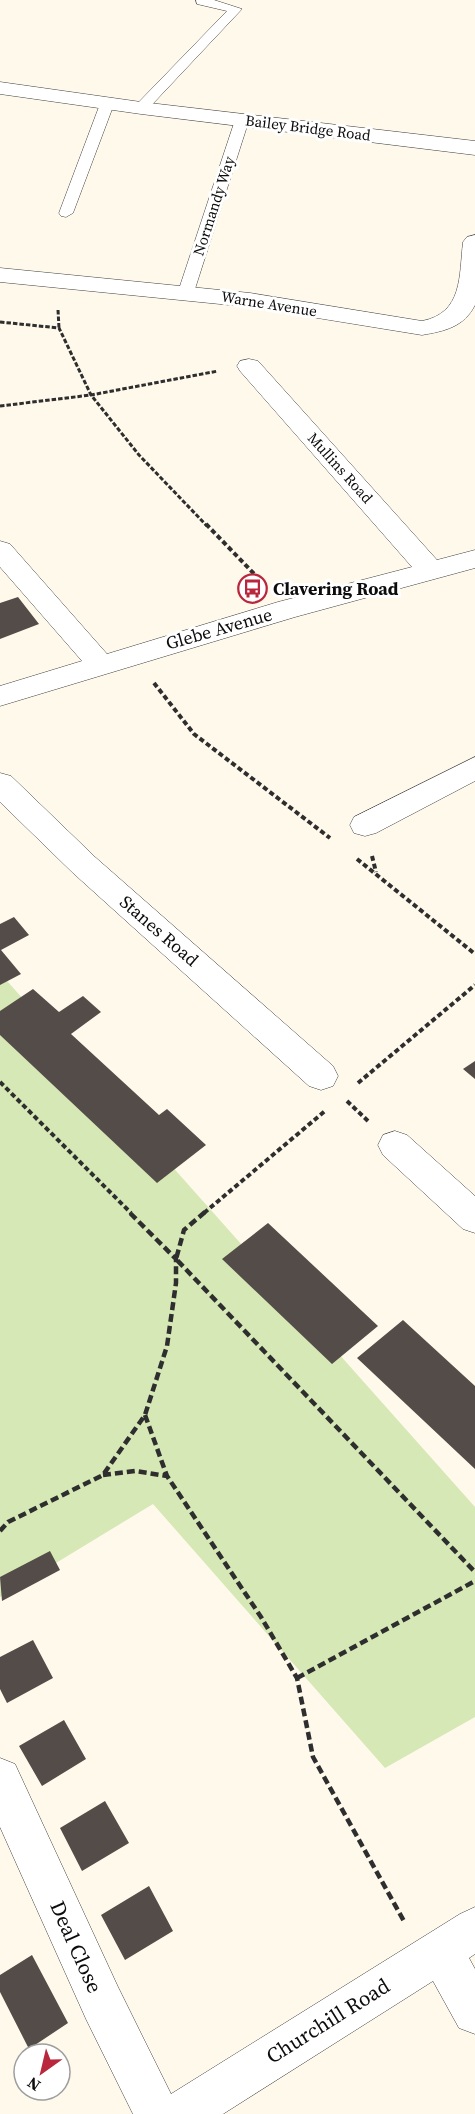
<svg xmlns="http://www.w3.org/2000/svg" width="475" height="2114" font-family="'Source Serif 4',serif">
<rect width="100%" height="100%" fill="#fff9eb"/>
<path fill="#d5e8b6" d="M0,973L475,1507V1717L385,1768L153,1504L0,1597Z"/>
<path fill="#544c48" d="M18,597L39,624L0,639V603Z
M14,917L29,935L1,950L21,974L0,985V924Z
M33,989L59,1012L83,996L101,1012L71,1034L159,1115L167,1109L206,1145L157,1183L0,1035V1011Z
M475,1061V1079L463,1069Z
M268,1223L378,1326L332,1364L222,1259Z
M403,1320L475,1386V1469L357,1358Z
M50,1551L60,1570L2,1601L0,1577Z
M33,1640L53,1678L7,1703L0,1689V1657Z
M64,1720L86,1759L42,1786L19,1746Z
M105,1801L129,1843L82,1871L60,1828Z
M149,1886L173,1931L125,1960L101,1915Z
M32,1955L68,2023L29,2049L0,1992V1975Z"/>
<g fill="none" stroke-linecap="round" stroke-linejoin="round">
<defs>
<path id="lane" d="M196,0H214L242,9L146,111H136V105L227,11L197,4Z
M107,100L114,104L73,213L66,217L61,216L59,213L100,104Z
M242,116L249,120L194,292L191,295H181L178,292L235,120Z"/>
<path id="street" d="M0,82L141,102L475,141V155L141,114L0,94Z
M475,235V305C464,327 445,331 422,335L250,307L0,282V268L250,293L422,321C463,313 459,276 463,242L467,237Z
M249,359L258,361L437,560L475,550V568L295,617L0,706V686L82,661L0,567V541L10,544L107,654L278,602L412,567L240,371L237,366L240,361Z
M475,757V781L376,833L365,836L354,833L350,825L354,817Z
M0,773L11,776L95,857L333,1066L338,1076L333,1086L321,1090L309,1086L73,873L0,802Z
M395,1131L407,1135L475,1196V1233L463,1229L383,1155L378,1145L383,1135Z
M0,1758L15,1764L118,1987L171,2094L460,1914L475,1907V1954L469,1958L475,1969V2034L459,2028L433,1981L223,2114H133L86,2019L0,1827Z"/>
</defs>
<use href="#lane" stroke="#3f3f3f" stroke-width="1"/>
<use href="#street" stroke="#3f3f3f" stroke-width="1"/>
<path stroke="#2e2e2e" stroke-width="3" stroke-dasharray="4.5 2" stroke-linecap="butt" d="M58,310L59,328
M0,322L59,328L91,395L139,455L207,526
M0,406L91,395L218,371"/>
<path stroke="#2e2e2e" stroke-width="4" stroke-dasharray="5 3" stroke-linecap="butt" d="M206,524L263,583
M154,683L194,734L330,838
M372,856L376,872
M357,859L475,954
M0,1082L131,1213
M358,1083L475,985
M347,1101L368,1121
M204,1213L325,1111"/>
<path stroke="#2e2e2e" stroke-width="4.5" stroke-dasharray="8 4" stroke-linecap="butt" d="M205,1212L184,1230L176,1259L475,1572
M145,1415L167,1476
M103,1475L135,1471L167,1476L261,1617L297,1678L313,1757L405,1923
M0,1531L8,1522L103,1475L145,1415L167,1346L176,1283V1259L129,1212
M297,1678L475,1581"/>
<use href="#lane" fill="#fff" fill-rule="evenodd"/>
<use href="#street" fill="#fff" fill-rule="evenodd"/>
</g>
<defs>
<symbol id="bus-ring" viewBox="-11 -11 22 22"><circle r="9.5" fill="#fff" stroke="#b9273d" stroke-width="1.5"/><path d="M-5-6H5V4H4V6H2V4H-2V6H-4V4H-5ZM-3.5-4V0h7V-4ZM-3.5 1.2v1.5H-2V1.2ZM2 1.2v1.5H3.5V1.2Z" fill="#b9273d"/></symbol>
</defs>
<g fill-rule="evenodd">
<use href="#bus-ring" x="236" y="572" width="33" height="33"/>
</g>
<g text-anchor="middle" stroke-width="6" stroke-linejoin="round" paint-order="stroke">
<g font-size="15" fill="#0c0c0c" stroke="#fff">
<text transform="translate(308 128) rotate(7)" y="5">Bailey Bridge Road</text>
<text transform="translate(214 206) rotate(-72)" y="5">Normandy Way</text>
<text transform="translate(269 304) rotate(9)" y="5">Warne Avenue</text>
<text transform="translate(340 468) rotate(48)" y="5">Mullins Road</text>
</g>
<g font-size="18" font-weight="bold" fill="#0c0c0c" stroke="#fff" text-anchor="start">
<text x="273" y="595">Clavering Road</text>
</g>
<g font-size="18" fill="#0c0c0c" stroke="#fff">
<text transform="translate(219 629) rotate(-16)" y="6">Glebe Avenue</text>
<text transform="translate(159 931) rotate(41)" y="6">Stanes Road</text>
</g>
<g font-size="21" fill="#0c0c0c" stroke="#fff">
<text transform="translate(76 1947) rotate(66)" y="7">Deal Close</text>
<text transform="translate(328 2021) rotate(-32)" y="7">Churchill Road</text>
</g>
</g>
<g transform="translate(42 2072) rotate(214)"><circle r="28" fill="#ffffff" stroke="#9e9e9e" stroke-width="1.5"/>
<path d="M0-4.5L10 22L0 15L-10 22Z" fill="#b9273d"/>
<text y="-9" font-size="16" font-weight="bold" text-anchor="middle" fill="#0c0c0c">N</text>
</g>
</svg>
